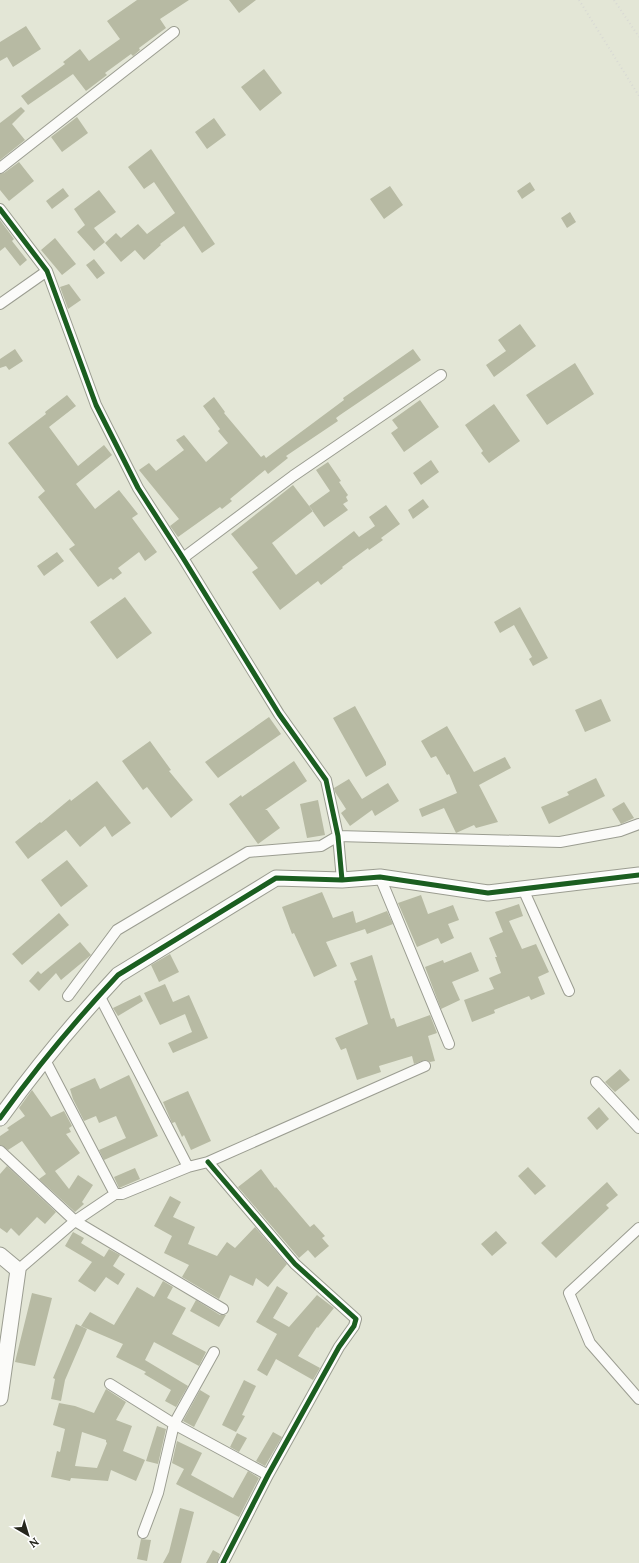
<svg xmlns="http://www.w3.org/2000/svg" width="639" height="1563" font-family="Lora,serif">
<rect width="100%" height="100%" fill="#e3e6d6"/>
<path fill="#b7baa3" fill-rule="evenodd" d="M137,0H189L160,19L166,28L139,48L140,50L133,56L131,54L105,73L107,75L86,91L73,74L28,105L21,96L65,64L63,62L80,49L89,61L120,39L107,21Z
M229,0H256L239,13Z
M26,26L41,49L13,67L7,57L0,61V42Z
M264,69L282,93L260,111L241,87Z
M21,107L25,111L12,124L25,140L0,160V123Z
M77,117L88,133L62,152L51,137Z
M214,118L226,135L207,149L195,132Z
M151,149L215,244L202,253L184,226L160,244L161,245L144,260L135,250L121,262L105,243L116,233L121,238L138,224L147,234L175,213L154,182L144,189L128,167Z
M19,162L34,181L9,201L0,190V174L4,173Z
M530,182L535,190L522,199L517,191Z
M390,186L403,205L384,219L370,199Z
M63,188L69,196L52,209L46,201Z
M99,190L116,212L94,228L105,242L94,251L77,232L85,225L74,209Z
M570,212L576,222L567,228L561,218Z
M0,220L14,239L12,241L27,260L20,266L5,247L0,251Z
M55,238L76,264L62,275L41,250Z
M94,259L105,273L97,279L86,265Z
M69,284L81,300L68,309L60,287Z
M520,324L536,346L494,377L486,365L506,351L498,340Z
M15,349L23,361L9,370L6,366L0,368V359Z
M413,349L421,360L340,415L336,418L338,421L286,456L288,458L268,474L265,470L230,499L232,501L222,509L220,507L178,537L170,526L179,519L139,470L149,463L156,471L184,450L176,440L184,435L206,462L228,443L218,431L220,429L203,406L214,397L225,412L224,413L261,457L264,455L266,458L344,400L343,398Z
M575,363L594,394L547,425L526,395Z
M67,395L76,406L49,427L78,466L104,445L112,455L76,484L95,509L119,490L138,514L132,518L157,552L145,561L139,552L118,568L122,573L113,580L111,578L98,587L69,549L75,545L38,497L45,491L8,443L46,414L45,412Z
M420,400L439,427L404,452L391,433L398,428L392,420Z
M494,404L520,441L489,463L481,453L483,451L465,425Z
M431,460L439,472L421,485L413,473Z
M328,462L341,481L339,482L348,495L346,497L348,501L343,504L348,510L324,527L309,506L330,491L316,470Z
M293,485L313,511L272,543L296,575L354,531L359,537L375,526L369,517L386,505L400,524L381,538L383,540L369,550L368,548L342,567L343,568L321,585L318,581L280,610L252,572L258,568L231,534Z
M423,499L429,507L413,519L408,510Z
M57,552L64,561L44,576L37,566Z
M125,597L152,633L117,659L90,622Z
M520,607L548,658L533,666L529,659L532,657L514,625L500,633L494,622Z
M601,699L611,721L585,732L575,710Z
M355,706L386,762V765L366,777L333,718Z
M269,717L281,734L218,778L205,762Z
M447,726L474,772L505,757L511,768L479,785L498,822L476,828L474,825L456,833L444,808L422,817L419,809L457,793L449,774L447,775L436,756L431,758L421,741Z
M150,741L171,770L169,771L193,800L171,818L147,787L143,790L122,761Z
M294,761L307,781L265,810H267L280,828L258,844L229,804L241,795L242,797Z
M596,778L605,796L549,824L541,807L569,795L567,792Z
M349,779L362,799L388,783L399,801L375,816L372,810L350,826L341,813L346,809L335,792L334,788Z
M97,781L131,823L112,837L105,826L80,847L66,830L28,859L15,842L40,822L41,823L70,799L71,801Z
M318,800L325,835L307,838L300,804Z
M624,802L634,818L621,824L612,809Z
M67,860L88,886L61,907L41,880Z
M322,892L333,918L353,911L356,923L387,911L393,924L367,934L365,929L326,942L337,966L314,977L294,933L292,934L282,907Z
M421,895L428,914L453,905L459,920L448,924L454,938L441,944L438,938L417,947L398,903Z
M519,904L523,916L509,921L522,949L536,944L549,972L538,977L545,994L531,1000L529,996L494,1010L495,1013L472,1022L464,1000L494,989L489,978L501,973L495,957H497L489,938L503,932L495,912Z
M59,913L69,925L22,965L12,954Z
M80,942L91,955L61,980L56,973L39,991L29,981L38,971L41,974Z
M471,952L479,971L452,982L460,1000L441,1009L425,967L443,960L444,963Z
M170,954L179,972L159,982L151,965Z
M372,955L391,1019L394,1018L397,1027L430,1015L437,1033L428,1036L435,1061L430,1062L425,1060L414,1064L412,1056L379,1066L381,1072L357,1080L346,1048L341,1050L335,1038L368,1024L354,981L357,980L350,963Z
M165,984L173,1002L189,995L208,1038L173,1053L168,1043L192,1032L185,1014L160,1025L144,993Z
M140,995L143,1001L118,1016L113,1008Z
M620,1069L630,1080L615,1092L605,1082Z
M129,1075L158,1136L104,1160L99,1150L126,1138L116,1116L99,1123L96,1116L84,1121L73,1099L70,1089L95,1078L100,1089Z
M32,1090L51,1117L64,1111L72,1126L69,1128L71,1132L66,1134L80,1153L55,1171L69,1189L78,1175L93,1185L82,1202L84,1204L75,1212L39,1179L46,1174L22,1141L8,1150L0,1145V1136L9,1130L7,1128L25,1116L19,1108Z
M188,1091L211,1141L191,1150L184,1135L182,1137L175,1122L172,1123L163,1102Z
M599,1107L609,1119L597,1130L587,1118Z
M7,1166L56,1212L45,1224L37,1217L19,1236L11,1228L7,1233L0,1228V1174Z
M528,1167L546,1186L535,1195L518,1176Z
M135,1168L140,1179L119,1188L114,1177Z
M261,1169L275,1188L276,1187L310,1227L314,1224L325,1236L322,1238L329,1246L315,1258L308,1250L299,1258L238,1187Z
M607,1182L618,1195L606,1205L609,1208L556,1258L541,1243Z
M170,1196L181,1202L173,1217L195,1227L188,1244L217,1256L227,1242L235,1248L255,1227L287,1264L268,1287L256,1278L253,1286L230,1275L219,1299L182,1277L189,1265L164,1253L172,1236L154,1226Z
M496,1231L507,1243L492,1256L481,1244Z
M73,1232L84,1238L81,1243L104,1257L109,1249L120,1255L113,1266L125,1274L118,1285L106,1277L95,1292L78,1281L92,1262L65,1246Z
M163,1281L173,1287L167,1298L186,1308L172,1334L206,1352L199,1366L154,1342L145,1360L188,1386L176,1407L165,1401L171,1390L144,1374L146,1372L116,1357L123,1344L81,1326L90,1312L114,1325L137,1287L154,1297Z
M277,1286L288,1293L273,1318L289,1327L317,1295L334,1308L318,1328L317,1327L298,1356L320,1368L313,1380L276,1359L267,1376L257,1370L277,1334L256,1322Z
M32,1293L52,1298L35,1366L15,1362Z
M196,1300L220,1315H226L219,1327L190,1311Z
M76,1324L87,1329L65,1380L61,1401L51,1399L55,1379L53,1378Z
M244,1380L256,1386L242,1415L245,1416L236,1432L222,1425Z
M106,1389L126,1402L116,1420L132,1426L123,1451L145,1460L136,1481L111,1470L108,1481L71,1478L70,1481L51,1477L57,1451L60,1452L65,1429L53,1425L59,1403L75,1406L94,1413ZM82,1432L106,1440V1442L107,1443L97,1468L75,1466Z
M200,1390L210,1396L194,1427L183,1421Z
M157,1426L166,1429L158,1464L146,1461Z
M273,1432L282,1437L265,1466L256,1461Z
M237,1433L247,1438L239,1452L230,1447Z
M177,1441L202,1453L191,1475L233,1498L248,1471L259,1478L239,1517L176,1484L184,1469L172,1463Z
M180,1508L194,1512L181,1563H163L169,1552Z
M141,1539L151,1540L147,1561L137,1559Z
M213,1550L220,1554L217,1563H206Z"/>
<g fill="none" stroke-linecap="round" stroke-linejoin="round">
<defs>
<path id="street" d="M0,168L174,32
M0,209L47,271L96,405L138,488L183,558L279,714L326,780L338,836L342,880
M0,304L47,271
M183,558L293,476L441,375
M380,877L449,1044
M523,889L569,991
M99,995L188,1167
M68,996L117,930L248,852L321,846L338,836L560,842L620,831L639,824
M45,1060L115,1194
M596,1082L639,1128
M0,1151L75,1221L223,1309
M208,1162L295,1264L356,1319L354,1326L339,1347L268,1475L223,1563
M639,1228L569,1293L590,1343L639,1399
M18,1270L75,1221L115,1194H122L188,1167L208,1162L425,1066
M110,1384L174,1424L268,1475
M143,1533L158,1493L174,1424L214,1352"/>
<path id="secondary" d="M0,1118C36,1068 76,1020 118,975L276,878L342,880L380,877L488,893L639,875
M0,1255L18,1270L0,1398"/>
</defs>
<use href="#street" stroke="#9b9d91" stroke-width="12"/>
<use href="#secondary" stroke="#9b9d91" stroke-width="17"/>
<path stroke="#d8d9d4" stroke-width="2" stroke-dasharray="1 3" stroke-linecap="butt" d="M579,0L639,96
M614,0L639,37"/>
<use href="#street" stroke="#fbfbf9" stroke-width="10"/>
<use href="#secondary" stroke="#fbfbf9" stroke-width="15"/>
<defs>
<path id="cycleway" d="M0,209L47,271L96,405L138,488L183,558L279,714L326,780L338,836L342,880
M0,1118C36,1068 76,1020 118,975L276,878L342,880L380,877L488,893L639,875
M208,1162L295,1264L356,1319L354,1326L339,1347L268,1475L223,1563"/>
</defs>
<use href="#cycleway" stroke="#fff" stroke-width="8"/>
<use href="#cycleway" stroke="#1b5e20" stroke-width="5"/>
</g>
<g transform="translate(28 1535) rotate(142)" stroke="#ffffff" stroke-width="3" paint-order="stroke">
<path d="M0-3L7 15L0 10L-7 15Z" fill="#26271d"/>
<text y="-6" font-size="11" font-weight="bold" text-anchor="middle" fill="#26271d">N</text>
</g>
</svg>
